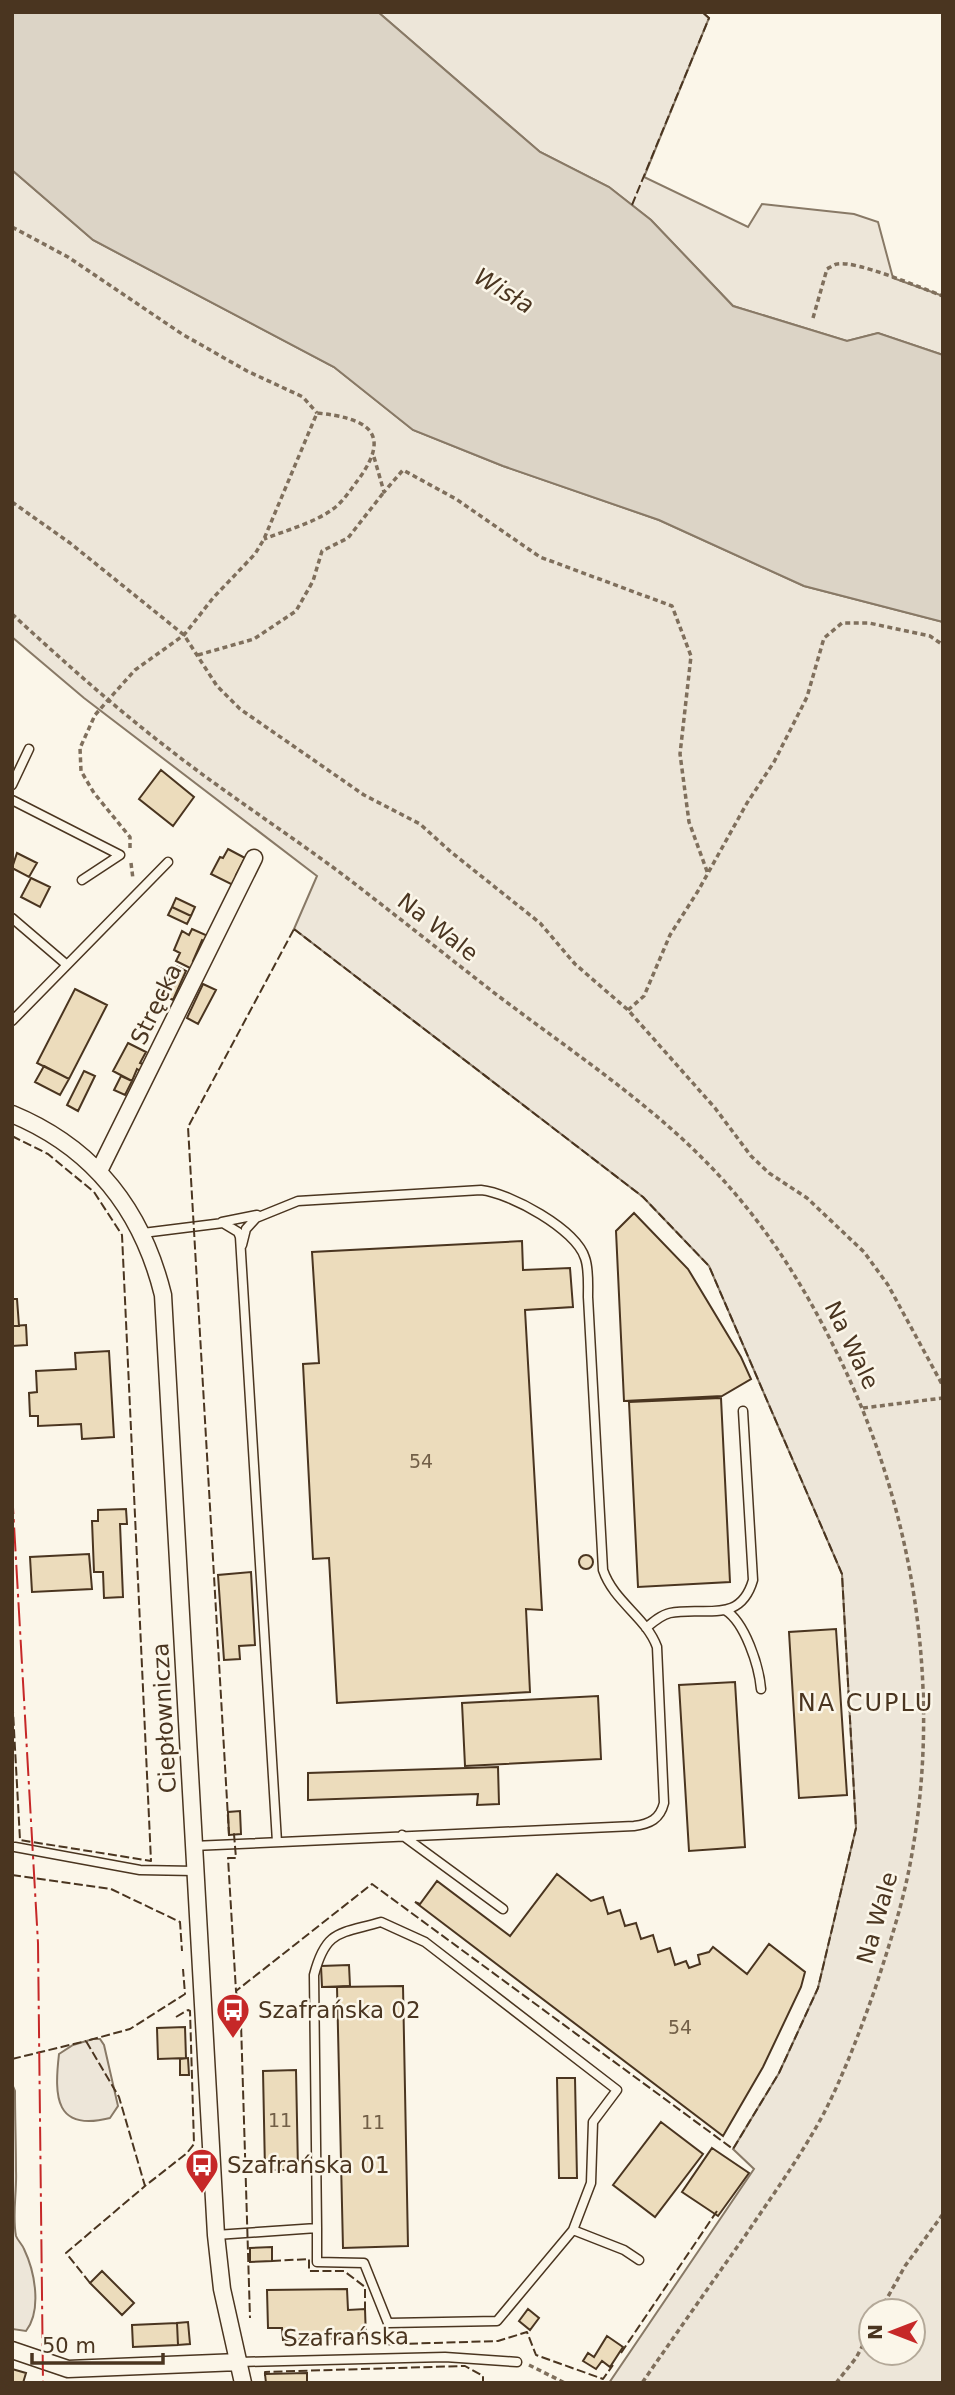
<svg xmlns="http://www.w3.org/2000/svg" width="955" height="2395" font-family="'DejaVu Sans',sans-serif">
<rect width="100%" height="100%" fill="#fbf6e9"/>
<path fill="#ede6d9" stroke="#887966" stroke-width="2" fill-rule="evenodd" d="M378,12H702L709,18L644,177L748,227L762,204L854,214L878,222L893,278L943,296V355L878,333L847,341L733,306L651,220L609,187L540,152Z
M12,170L93,240L334,367L413,430L503,466L659,520L804,586L943,622V2383H609L754,2169L733,2149L779,2073L818,1988L856,1828L842,1574L709,1266L643,1197L294,929L317,876L84,698L12,637ZM871,2311H913V2353H871Z
M93,2039H100L104,2045L118,2106L110,2118C55,2132 54,2097 59,2054L73,2045Z
M12,2084L15,2091C15,2118 16,2144 16,2171C17,2192 12,2215 16,2236C18,2241 22,2244 24,2249C35,2272 42,2310 26,2331L12,2329Z"/>
<path fill="#dcd4c6" stroke="#887966" stroke-width="2" d="M12,12H378L540,152L609,187L651,220L733,306L847,341L878,333L943,355V622L804,586L659,520L503,466L413,430L334,367L93,240L12,170Z"/>
<path fill="#ecdcbc" stroke="#4a3520" stroke-width="2" d="M161,770L194,797L173,826L139,799Z
M228,849L245,858L236,875L240,877L235,886L211,874L220,857L223,858Z
M17,853L37,863L29,877L12,868Z
M31,878L50,887L40,907L21,897Z
M176,898L195,907L191,916L172,907Z
M172,907L191,916L187,924L168,915Z
M192,929L208,936L206,942L202,940L193,961L198,963L194,970L176,961L180,953L174,950L182,931L189,935Z
M176,966L186,971L173,1000L162,995Z
M203,984L216,990L198,1024L187,1018Z
M75,989L107,1005L69,1079L37,1063Z
M128,1043L146,1052L140,1063L145,1065L142,1072L137,1069L132,1081L113,1071Z
M44,1066L69,1079L60,1095L35,1082Z
M84,1071L95,1076L78,1111L67,1105Z
M121,1076L132,1081L125,1095L114,1090Z
M634,1213L688,1269L741,1357L751,1379L722,1396L624,1401L616,1231Z
M522,1241L523,1270L570,1268L573,1307L525,1310L542,1610L526,1609L530,1692L337,1703L329,1558L313,1559L303,1364L319,1363L312,1252Z
M12,1299H17L19,1326H12Z
M26,1325L27,1345L12,1346V1326Z
M109,1351L114,1437L82,1439L81,1424L38,1426V1416H30L29,1393L37,1392L36,1371L76,1369L75,1353Z
M721,1398L730,1582L638,1587L629,1402Z
M126,1509L127,1524H120L123,1597L104,1598L103,1572H94L92,1521H98V1510Z
M89,1554L92,1589L32,1592L30,1557Z
M579 1562a7 7 0 1 1 14 0a7 7 0 1 1-14 0Z
M251,1572L255,1645L239,1646L240,1659L224,1660L218,1575Z
M836,1629L847,1795L799,1798L789,1632Z
M735,1682L745,1847L689,1851L679,1685Z
M598,1696L601,1759L465,1766L462,1703Z
M498,1767L499,1804L477,1805L478,1794L308,1800V1773Z
M240,1811L241,1834L229,1835L228,1812Z
M557,1874L591,1901L603,1897L608,1914L620,1910L625,1926L636,1923L641,1939L653,1935L658,1952L670,1948L675,1965L686,1961L689,1968L700,1964L698,1955L709,1952L713,1947L747,1974L769,1944L805,1972L801,1987L763,2067L723,2136L415,1902L420,1904L437,1881L510,1936Z
M349,1965L350,1986L322,1987L321,1966Z
M403,1986L408,2246L343,2248L337,1987Z
M185,2027L186,2058L158,2059L157,2028Z
M188,2058L189,2075H180V2059Z
M296,2070L298,2170H265L263,2071Z
M557,2078H575L577,2178H559Z
M661,2122L703,2154L655,2217L613,2185Z
M712,2148L749,2173L718,2216L682,2192Z
M272,2247V2261L250,2262V2248Z
M102,2271L134,2303L122,2315L90,2283Z
M347,2289L348,2310L365,2309L366,2338L283,2340L282,2328H268L267,2290Z
M528,2309L539,2318L530,2330L519,2321Z
M188,2322L190,2344L178,2345L177,2323Z
M177,2323L178,2345L133,2347L132,2325Z
M607,2336L623,2347L610,2367L602,2361L596,2369L583,2361L588,2353L594,2357Z
M12,2369L26,2373L23,2383H12Z
M307,2373V2383H266L265,2374Z"/>
<g fill="none" stroke-linecap="round" stroke-linejoin="round">
<defs>
<path id="lane" d="M12,785L29,749
M12,800L120,855L82,880
M12,918L67,965
M12,1021L168,862
M222,1222L257,1215
M143,1233L223,1223L238,1232L240,1237L277,1842
M725,1610C745,1622 759,1666 761,1689
M646,1628C653,1622 661,1615 670,1613C704,1606 740,1625 753,1580L743,1411
M402,1835L503,1909
M193,1846L634,1826C650,1824 660,1819 664,1803L657,1647C646,1617 614,1602 603,1570L588,1297C588,1284 589,1269 585,1258C576,1229 510,1193 481,1190L298,1201L256,1218L246,1229L242,1245
M15,1847L140,1870L195,1871
M573,2230L624,2250L639,2260
M216,2235L317,2228V2262L364,2263L388,2323L497,2321L573,2230L591,2183L593,2122L617,2090L425,1942L381,1922C340,1934 326,1929 314,1975L317,2228
M239,2362L445,2357L517,2362"/>
<path id="street" d="M12,1114C94,1148 142,1210 163,1295L216,2235L222,2289L243,2383
M99,1171L254,858
M12,2350L68,2369L239,2362"/>
</defs>
<use href="#lane" stroke="#4a3520" stroke-width="11"/>
<use href="#street" stroke="#4a3520" stroke-width="19"/>
<path stroke="#7f6f5c" stroke-width="3.5" stroke-dasharray="5 3.5" stroke-linecap="butt" d="M12,227L68,257L182,334L247,371L303,397L317,413
M813,318L827,269C829,268 835,264 837,264C856,260 921,288 943,296
M374,457L384,492L403,470L456,499L540,557L672,606L691,656L680,754L689,822L708,874
M12,502L70,543L184,635L217,686L240,709L364,795L420,824L451,852L540,923L575,964L628,1010L715,1108L751,1156L769,1173L807,1198L864,1252L888,1285L943,1386
M12,614C62,660 112,705 165,746C221,790 281,829 338,871C392,912 444,954 497,995C563,1045 632,1091 691,1147C752,1205 797,1272 834,1347C913,1503 943,1686 911,1859C903,1904 889,1946 875,1989C860,2031 844,2074 824,2113C801,2156 772,2196 745,2236C710,2285 676,2334 642,2383
M198,655L254,639L296,611L313,581L322,551L348,538L384,492
M130,848V837L94,793L81,771L80,748L95,715L109,699L135,670L184,635L213,598L255,554L264,539L317,413C365,418 394,431 358,480C351,489 343,502 333,509C314,523 287,530 264,539
M131,863L133,879
M628,1010L644,996L670,935L698,891L747,803L774,762L807,697L824,638L842,623H869L930,636L943,645
M863,1408L943,1398
M880,2311L905,2266L943,2214
M529,2365L565,2383
M836,2383L856,2358L871,2330"/>
<use href="#lane" stroke="#fbf6e9" stroke-width="8"/>
<use href="#street" stroke="#fbf6e9" stroke-width="16"/>
<path stroke="#4a3520" stroke-width="2" stroke-dasharray="9 3.5" stroke-linecap="butt" d="M632,205L709,18L702,12
M294,929L643,1197L709,1266L842,1574L856,1828L818,1988L779,2073L733,2149L372,1884L236,1991L228,1858H236L234,1834L229,1835L188,1127Z
M12,1136L48,1154L94,1192L122,1235L151,1861L20,1840L12,1693
M12,1875L111,1889L180,1922L182,1951
M236,1991L241,2023L250,2318
M176,2017L188,2010L190,2011L194,2144L187,2153L145,2186L119,2097L86,2041L130,2029L185,1994L183,1969
M12,2059L86,2041
M272,2261L309,2259V2271H344L365,2287V2309
M90,2283L66,2253L145,2186
M366,2338V2345L498,2341L527,2332L536,2355L603,2379L613,2365
M621,2353L717,2211
M265,2376V2372L465,2366L483,2376V2383"/>
<path stroke="#c62828" stroke-width="2" stroke-dasharray="24 5 3.5 5" stroke-linecap="butt" d="M12,1490L38,1943L43,2383"/>
</g>
<defs>
<symbol id="bus-pin" viewBox="-11 -11 22 30"><path d="M0 17L-7.5 6A9.5 9.5 0 1 1 7.5 6Z" fill="#c62828" stroke="#fbf6e9"/><path d="M-5-6H5V4H4V6H2V4H-2V6H-4V4H-5ZM-3.5-4V0h7V-4ZM-3.5 1.2v1.5H-2V1.2ZM2 1.2v1.5H3.5V1.2Z" fill="#fff"/></symbol>
</defs>
<g fill-rule="evenodd">
<use href="#bus-pin" x="214" y="1991" width="38" height="52"/>
<use href="#bus-pin" x="183" y="2146" width="38" height="52"/>
</g>
<g text-anchor="middle" stroke-width="5" stroke-linejoin="round" paint-order="stroke">
<g font-size="19" fill="#725f47">
<text x="421" y="1468">54</text>
<text x="680" y="2034">54</text>
<text x="280" y="2127">11</text>
<text x="373" y="2129">11</text>
</g>
<g font-size="23" fill="#4a3520" stroke="#fbf6e9">
<text transform="translate(438 927) rotate(38)" y="8">Na Wale</text>
<text transform="translate(156 1004) rotate(-64)" y="8">Stręcka</text>
<text transform="translate(852 1345) rotate(64)" y="8">Na Wale</text>
<text transform="translate(164 1718) rotate(-93)" y="8">Ciepłownicza</text>
<text transform="translate(877 1918) rotate(-74)" y="8">Na Wale</text>
<text transform="translate(346 2337) rotate(-1)" y="8">Szafrańska</text>
</g>
<g font-size="23" fill="#4a3520" stroke="#fbf6e9" text-anchor="start">
<text x="258" y="2018">Szafrańska 02</text>
<text x="227" y="2173">Szafrańska 01</text>
</g>
<g font-size="24" font-style="italic" fill="#4a3520" stroke="#fbf6e9">
<text transform="translate(504 291) rotate(31)" y="8">Wisła</text>
</g>
<g font-size="24" letter-spacing="2" fill="#4a3520" stroke="#fbf6e9">
<text x="866" y="1711">NA CUPLU</text>
</g>
</g>
<rect width="955" height="2395" fill="none" stroke="#4a3520" stroke-width="28"/>
<g transform="translate(892 2332) rotate(270)"><circle r="33" fill="#fbf6e9" stroke="#b4a999" stroke-width="2"/>
<path d="M0-5L12 26L0 18L-12 26Z" fill="#c62828"/>
<text y="-10" font-size="19" font-weight="bold" text-anchor="middle" fill="#4a3520">N</text>
</g>
<path d="M32 2353v10h131v-10" fill="none" stroke="#4a3520" stroke-width="3.5"/>
<text x="42" y="2353" font-size="21" fill="#4a3520" stroke="#fbf6e9" stroke-width="5" paint-order="stroke">50 m</text>
</svg>
